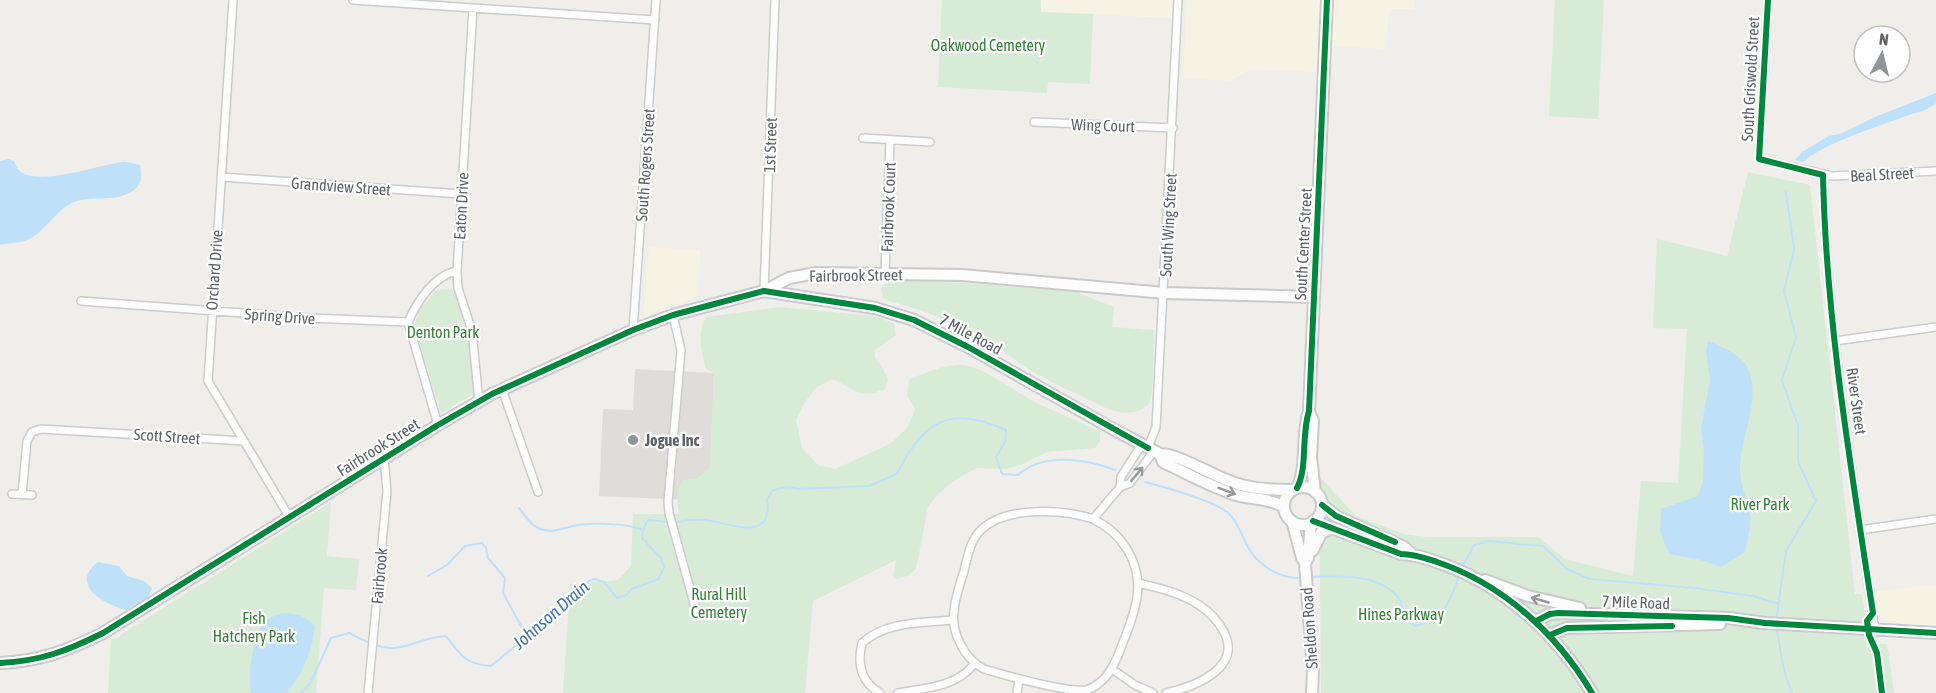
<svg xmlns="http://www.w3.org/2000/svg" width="1936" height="693" font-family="'Asap Condensed',sans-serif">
<rect width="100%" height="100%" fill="#efeeea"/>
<path fill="#f7f3e4" d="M1041,0H1173L1172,18L1041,12Z
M1187,0H1415L1414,9H1389L1386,49L1318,45L1317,72L1251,69L1229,81L1183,78Z
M649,247L700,250L698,297L646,314L644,312Z
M1936,584V627L1891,624L1880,616L1876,608L1874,592Z"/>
<path fill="#dfddda" d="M635,369L714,373L709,501L599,496L603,409L633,410Z"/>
<path fill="#d8ebd6" d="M942,0H1041V12L1093,14L1090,84L1048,82L1047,93L938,87Z
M1555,0H1604L1598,119L1549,116Z
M1748,172L1810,185L1855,594H1862L1870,643L1887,644L1894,693H1321L1319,476L1356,516L1404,534L1427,537H1538L1565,559L1633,576L1641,481L1678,483L1687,329L1653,328L1657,239L1727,256Z
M892,278L1073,291L1114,307L1112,327L1154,330C1153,346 1155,392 1149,403C1143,412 1129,414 1119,412C1110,411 1103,406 1094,402C1070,391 1043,379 1021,364C1005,353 990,341 972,332C944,318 916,308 886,300L883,298L881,288Z
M446,289L455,291L468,326L474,394L441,413L414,326L419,310L437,290Z
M780,307L873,316L894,323L896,335L875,350V358L881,365L888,379L885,389C858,400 856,389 832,379L817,387L805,402L796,420L802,448L818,465L835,469L890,444L908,427L915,409L907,395L909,380C922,373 947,364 962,365C984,366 1020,396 1041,405C1061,415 1081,422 1100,432V441L1095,448L1047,452L1021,465L1006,469L977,468L955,480L937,495L928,507L916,569L907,576L896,579L893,576L896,560L813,601L805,693H563L570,584L618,580L631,566L633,514H679C677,501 675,492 683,480L698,478L710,467L714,373L706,369C701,351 697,333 706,317Z
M331,502L327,556L359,559L356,590L324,588L316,693H108L111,641Z"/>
<path fill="#bfe0f9" d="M1936,93V103C1924,113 1919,111 1906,116C1875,128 1828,141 1803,162L1795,160L1802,152L1829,136L1840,134L1875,117Z
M9,159L14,161C15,162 17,169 18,169C33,189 102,164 122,162C128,161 135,164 140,165C142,174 142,184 134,190C117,203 93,195 74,202C57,209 47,229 31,238C21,244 11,242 0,245V161Z
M1708,341C1719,345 1740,355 1746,365C1764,396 1739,438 1740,470C1740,485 1748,501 1750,515C1752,526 1747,541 1745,552L1721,567L1701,560L1669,554L1660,532L1661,509L1698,496L1703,481L1704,452L1701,429L1710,379L1706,351Z
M98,562L119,566L127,576L144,581L152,588L149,596L126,610C103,604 69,584 98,562Z
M283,613C297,613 306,616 315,626C312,649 303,676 286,693H251C247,677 253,632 266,620C270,617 278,615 283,613Z"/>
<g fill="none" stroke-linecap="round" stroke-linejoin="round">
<path stroke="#bfe0f9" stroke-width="2" d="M1145,482C1164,487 1220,502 1231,516C1241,527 1244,545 1254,556C1266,570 1284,579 1302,578
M519,508C525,515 529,524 538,528C552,535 564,527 578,525C595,523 627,523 643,530
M675,522C684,521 694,519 704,520C728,522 774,545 767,499L773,490L787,487L799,489L869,486L897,474C923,421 950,404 1006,430L1005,442L996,457L1002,474L1018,475C1043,452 1086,459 1115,470
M1462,568L1474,545L1488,541L1543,546L1567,569L1590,579L1694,588L1753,596L1779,604
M428,576L447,565L465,546L482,543L486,548L488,558L505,578L503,593L527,637
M1311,577C1338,576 1381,573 1399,599C1406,610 1403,617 1415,626C1446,618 1449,603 1459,576
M1776,621L1786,551L1816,501L1798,462V426L1782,380L1796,337L1784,291L1794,249L1786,192
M1776,626C1781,649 1782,672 1792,693
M300,693L310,684L331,638L349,633C362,639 375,647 390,648C407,649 427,636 446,636C461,656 465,664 491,666L547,620L568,600L580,585L594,579L604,582L617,598L625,596L632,589L659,579L664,567L661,558L642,538L643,530L648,520L669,522"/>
<defs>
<path id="street" d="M233,0L208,381L290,518
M353,0L655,20
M1768,0L1759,159L1832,176L1936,171
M473,8L457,271L458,288L472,331L479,402
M1034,122L1173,128
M863,138L930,142
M1823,175C1826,327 1854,479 1875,630
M221,177L461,194
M885,273L890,140
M764,291L775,0
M81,301L309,318L408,322
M673,315L681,350L668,502L669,513L697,614
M633,330L656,0
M1835,341L1936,327
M502,389L538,492
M438,425L408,322C417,302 434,275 457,271
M1142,444L1121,477L1120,487L1130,483L1154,451
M1148,448L1156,427L1178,0
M12,494L32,495
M22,494L27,441L32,432L41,429L244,441
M1093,519C1122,533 1142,563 1137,597C1135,613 1128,630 1122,645C1115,664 1108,682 1087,690C1065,693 1008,676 984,669C965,659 951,634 954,611C955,598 960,584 964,571C968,556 970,540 982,529C1007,506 1063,509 1093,519L1120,487
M1860,530L1936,519
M1138,583C1159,588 1181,593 1199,605C1210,612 1218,621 1224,632C1243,669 1193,687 1166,693
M1112,669L1135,685L1153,693
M368,693L387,491L384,458
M880,693C861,682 857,664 862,643C886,621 922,623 953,620
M898,693C925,688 957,687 974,664
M1017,693L1019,679"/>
<path id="secondary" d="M764,291L875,308L914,320L968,347L1113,429L1160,454C1177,453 1213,476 1232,482C1250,489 1273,490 1292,490
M1309,411L1313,421L1311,457L1315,492
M1160,454L1163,462C1186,473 1209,486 1233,494C1252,500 1266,497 1284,507
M1284 506a19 19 0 1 1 38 0a19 19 0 1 1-38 0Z
M1297,488C1308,467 1301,435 1309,411L1327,0
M1322,505L1336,516L1404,547L1412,554
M1292,521L1302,558L1305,563L1313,670L1312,693
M1313,521L1401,554C1414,554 1425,558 1437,562C1503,584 1557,634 1592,693
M1308,553L1313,550L1321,533L1333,528
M1305,563L1308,558L1311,523
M1485,580L1528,596L1580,608
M1536,621L1550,614L1558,613L1728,618L1765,623L1936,633
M1550,635L1567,628L1720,624
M0,663C41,661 67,651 103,633L438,425L492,394L633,330L673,315L764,291L789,278L816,273L962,275L1165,293L1314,297"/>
</defs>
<use href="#street" stroke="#cbcccc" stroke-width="10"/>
<use href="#secondary" stroke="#cacacb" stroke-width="14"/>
<use href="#street" stroke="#fdfcfc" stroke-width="7"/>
<use href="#secondary" stroke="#fdfcfc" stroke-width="10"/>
<defs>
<path id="cycleway" d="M1768,0L1759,159L1823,175C1826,321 1851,468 1873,613L1867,621L1869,635L1877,653L1882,693
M1297,488C1308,467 1301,435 1309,411L1327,0
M1322,505L1336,516L1395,542
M1313,521L1401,554C1414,554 1425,558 1437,562C1503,584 1557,634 1592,693
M1536,621L1550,614L1558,613L1728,618L1765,623L1936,633
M1550,635L1567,628L1672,626
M0,663C41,661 67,651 103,633L438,425L492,394L633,330L673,315L764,291L875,308L914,320L968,347L1148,448"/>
</defs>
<use href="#cycleway" stroke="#fff" stroke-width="10"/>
<use href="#cycleway" stroke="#00873e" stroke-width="6"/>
</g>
<defs><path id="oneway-shaft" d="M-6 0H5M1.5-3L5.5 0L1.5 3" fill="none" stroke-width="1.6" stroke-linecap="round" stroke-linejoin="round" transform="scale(1.5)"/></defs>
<g stroke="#96999c">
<use href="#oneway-shaft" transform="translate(1137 474) rotate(-50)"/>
<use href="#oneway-shaft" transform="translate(1227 491) rotate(21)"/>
<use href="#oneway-shaft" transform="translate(1540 600) rotate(-164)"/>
</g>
<circle fill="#919496" stroke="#fff" stroke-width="2" cx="633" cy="440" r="6"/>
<g text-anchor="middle" stroke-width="4.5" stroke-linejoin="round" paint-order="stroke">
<g font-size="16" fill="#348238" stroke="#fff">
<text x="988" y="51">Oakwood Cemetery</text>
<text x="443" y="338">Denton Park</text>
<text x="1760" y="510">River Park</text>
<text x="719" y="600">Rural Hill<tspan x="719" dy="18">Cemetery</tspan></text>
<text x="1401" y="620">Hines Parkway</text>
<text x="254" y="624">Fish<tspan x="254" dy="18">Hatchery Park</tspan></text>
</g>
<g font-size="16" fill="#5f6368" stroke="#fff">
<text transform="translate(1750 79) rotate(-87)" y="6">South Griswold Street</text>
<text transform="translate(1103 125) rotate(2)" y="6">Wing Court</text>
<text transform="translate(770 145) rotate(-88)" y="6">1st Street</text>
<text transform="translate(645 165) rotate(-86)" y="6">South Rogers Street</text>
<text transform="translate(1882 174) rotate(-3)" y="6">Beal Street</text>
<text transform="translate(341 186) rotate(4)" y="6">Grandview Street</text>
<text transform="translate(461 206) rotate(-87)" y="6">Eaton Drive</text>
<text transform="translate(888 207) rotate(-88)" y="6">Fairbrook Court</text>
<text transform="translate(1168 225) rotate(-87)" y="6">South Wing Street</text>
<text transform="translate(1303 244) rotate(-87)" y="6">South Center Street</text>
<text transform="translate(214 270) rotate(-86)" y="6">Orchard Drive</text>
<text transform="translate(856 275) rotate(-1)" y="6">Fairbrook Street</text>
<text transform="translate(280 316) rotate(4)" y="6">Spring Drive</text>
<text transform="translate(971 334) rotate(28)" y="6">7 Mile Road</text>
<text transform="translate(1857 401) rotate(82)" y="6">River Street</text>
<text transform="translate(167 436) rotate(4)" y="6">Scott Street</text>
<text transform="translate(378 447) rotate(-32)" y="6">Fairbrook Street</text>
<text transform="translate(379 576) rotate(-85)" y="6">Fairbrook</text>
<text transform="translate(1636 602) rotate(2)" y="6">7 Mile Road</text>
<text transform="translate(1309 628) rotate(-94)" y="6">Sheldon Road</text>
</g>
<g font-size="16" font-weight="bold" fill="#5f6368" stroke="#fff" text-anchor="start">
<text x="645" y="446">Jogue Inc</text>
</g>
<g font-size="18" font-style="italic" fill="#4174aa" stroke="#fff">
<text transform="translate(551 615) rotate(-41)" y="6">Johnson Drain</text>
</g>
</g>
<g transform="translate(1882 54) rotate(7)"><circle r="28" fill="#ffffff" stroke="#bfc1c3" stroke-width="1.5"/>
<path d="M0-4.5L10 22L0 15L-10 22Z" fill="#919496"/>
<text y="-9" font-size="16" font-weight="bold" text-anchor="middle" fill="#5f6368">N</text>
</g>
</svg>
